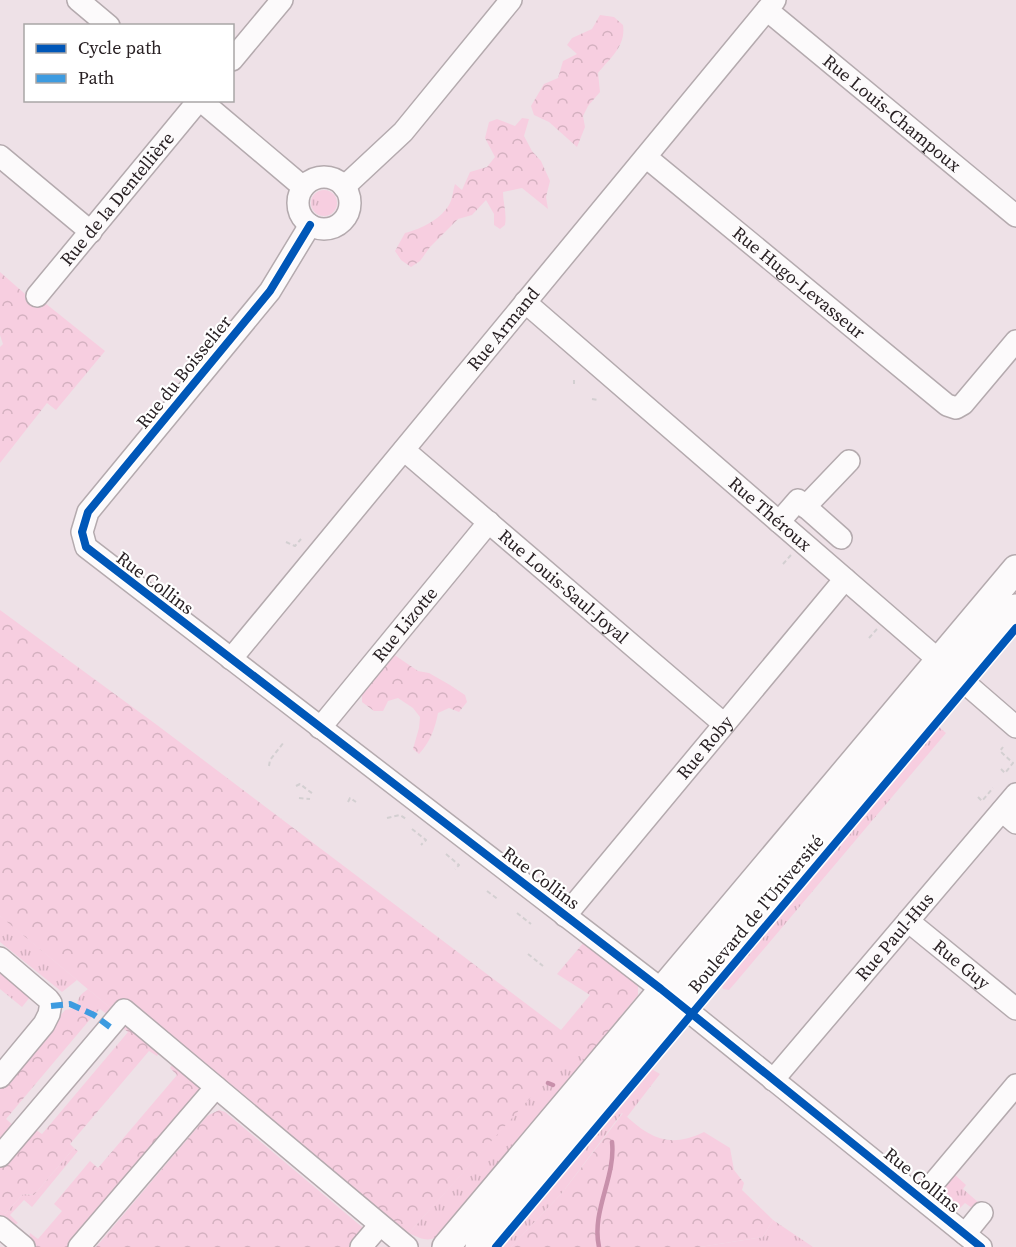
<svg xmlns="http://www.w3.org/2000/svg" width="1016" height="1247" font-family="'Source Serif 4',serif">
<defs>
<pattern id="grass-tufts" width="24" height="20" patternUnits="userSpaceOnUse" patternTransform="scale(1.5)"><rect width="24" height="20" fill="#f7cee0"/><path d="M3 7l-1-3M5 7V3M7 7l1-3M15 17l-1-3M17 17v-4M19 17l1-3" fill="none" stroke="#d4b1c0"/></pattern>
<pattern id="forest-crowns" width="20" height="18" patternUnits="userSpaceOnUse" patternTransform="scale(1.5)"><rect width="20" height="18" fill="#f7cee0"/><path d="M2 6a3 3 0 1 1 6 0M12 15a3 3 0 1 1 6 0" fill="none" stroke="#d4b1c0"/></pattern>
</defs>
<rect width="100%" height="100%" fill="#eee1e7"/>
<path fill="url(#grass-tufts)" d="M311 203a13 13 0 1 1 26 0a13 13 0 1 1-26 0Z
M939,727L946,733L736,982L729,990L723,989L721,983Z
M0,916L3,918L77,980L62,992L0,942Z
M0,972L30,997L22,1007L0,989Z
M88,989L113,1010L108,1015L100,1009L92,1017L77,1008C77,998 80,995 88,989Z
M572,1050L585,1060L444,1233C431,1242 424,1241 409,1233Z
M650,1068L660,1074L627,1117L622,1113L562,1193L511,1247H502Z
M74,1148L78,1151L32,1207L24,1200L10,1215L18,1223L15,1225L8,1223L0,1217V1210L5,1214L23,1194L34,1195Z
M954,1174L966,1185L963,1189L978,1202L972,1208L965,1203L958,1210L940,1195L941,1188Z
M773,1220L813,1247H700L763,1237Z"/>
<path fill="url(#forest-crowns)" d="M600,15L614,17L623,25C626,46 611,57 598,73L600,92L588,106L583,116L585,127L577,147L549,122L534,115L531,106L544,84L558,78L563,61L577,54L567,45L572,38L592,29Z
M522,118L529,119L524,136L532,151L541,161L550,181L546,197L548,209L522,188L503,192C503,203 507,213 505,225L500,229L494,225V214L486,200L472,215L458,219L430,247L420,261L411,267L401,260L395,251L405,233C421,229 442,219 450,203C453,197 453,190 455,184L462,190L470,172L487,167L495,157L485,138L489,122L497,119L515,126Z
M0,272L41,308L45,303L105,351L56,410L47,403L0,463V347L3,344L0,335Z
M0,610L157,725L561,1030L590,995L557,974L585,941L638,983V995L585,1060L572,1051L409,1233L384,1218L123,998L113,1010L0,916Z
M393,654L418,671L429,673L450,685L465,695L467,702L459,712L449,708L438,713C435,729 430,742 419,754L413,749L419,728L420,717L413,708L398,698L388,701L383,711H374L362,702V692Z
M77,1008L92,1017L6,1119L14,1126L0,1143V1089L65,1010Z
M123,1023L159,1053L157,1056L149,1051L70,1144L74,1148L34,1195L23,1194L5,1214L0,1210V1167L33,1128L42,1134L128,1032L120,1026Z
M173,1064L199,1087V1092L69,1247H35L28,1241L30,1233L38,1239L62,1211L54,1204L90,1161L98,1168L177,1075L170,1068Z
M219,1110L225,1112L362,1227V1232L353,1247H96L207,1116Z
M623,1113C649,1138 669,1149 704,1132L730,1148L734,1170L744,1183L742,1190L773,1220L763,1237L700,1247H511L562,1193Z"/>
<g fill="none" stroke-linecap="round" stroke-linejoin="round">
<path stroke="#c890ab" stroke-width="4.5" d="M548,1083L553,1085
M599,1247C591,1211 616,1177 612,1142"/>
<defs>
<g id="minor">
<path d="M78,0L109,26"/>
<path id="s1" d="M767,10L1016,216"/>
<path d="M232,60L282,0"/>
<path d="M200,100L303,187"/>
<path d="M0,156L91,232"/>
<path id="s2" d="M646,157L947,405L956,408L963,404L1016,341"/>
<circle cx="324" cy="203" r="26"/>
<path d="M344,187L403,132L511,0"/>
<path d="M310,225L270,291L88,512L82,532L86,547L661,989L981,1247"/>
<path id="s3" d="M37,296L199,100"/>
<path id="s4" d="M525,302L1016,727"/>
<path id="s5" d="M404,450L724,724"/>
<path d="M805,507L849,461"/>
<path d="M779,522L798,500L841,538"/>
<path id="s6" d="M231,659L775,0"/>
<path id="s7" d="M320,728L489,522"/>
<path d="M1002,811L1016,823"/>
<path id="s8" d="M565,916L845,579"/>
<path id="s9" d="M908,921L1016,1009"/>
<path d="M0,958L48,999L51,1003L49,1014L44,1024L0,1077"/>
<path id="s10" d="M773,1080L1016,794"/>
<path d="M0,1156L124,1010L407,1247"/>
<path d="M921,1198L1016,1085"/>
<path d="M0,1227L24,1247"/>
<path d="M965,1234L982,1213"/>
<path d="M79,1247L216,1087"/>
<path d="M361,1247L379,1226"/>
</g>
<path id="major" d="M446,1247L1016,569
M479,1247L1016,608"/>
</defs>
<use href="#minor" stroke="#b4aaae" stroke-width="24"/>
<use href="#major" stroke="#b4aaae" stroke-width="30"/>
<path stroke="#d3cfd1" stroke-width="2" stroke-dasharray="4.5 3" stroke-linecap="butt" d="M574,384V380
M592,399L599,400
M286,542L295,546L301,539
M783,564L791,555
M869,638L877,629
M269,766L270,760L284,742
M1001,769L1005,773L1013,763L1000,751L1003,747
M296,786L300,784L313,794
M978,797L982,801L993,788
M299,798L310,799
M348,802L350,798L356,802
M387,818L400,815L406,819
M412,829L426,840L421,845
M446,854L459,865L455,869
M487,891L499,900
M517,913L531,924
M528,954L543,966"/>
<use href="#minor" stroke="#fcfafb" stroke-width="21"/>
<use href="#major" stroke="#fcfafb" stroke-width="27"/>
<path stroke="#3d9be0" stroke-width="6" stroke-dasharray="12 6" stroke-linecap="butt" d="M51,1006L70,1004L94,1015L110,1027"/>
<defs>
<path id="cycleway" d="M310,225L270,291L88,512L82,532L86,547L661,989L981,1247
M496,1247L1016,628"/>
</defs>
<use href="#cycleway" stroke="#fff" stroke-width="11"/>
<use href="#cycleway" stroke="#0057b8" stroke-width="8"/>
</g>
<g text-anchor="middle" stroke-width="4.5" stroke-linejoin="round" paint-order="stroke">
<g font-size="18" fill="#282023" stroke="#fff">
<text dy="6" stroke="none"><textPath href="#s1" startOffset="162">Rue Louis-Champoux</textPath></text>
<text dy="6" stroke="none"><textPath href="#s3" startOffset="126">Rue de la Dentellière</textPath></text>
<text dy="6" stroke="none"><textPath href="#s2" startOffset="198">Rue Hugo-Levasseur</textPath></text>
<text dy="6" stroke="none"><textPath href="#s6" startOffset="428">Rue Armand</textPath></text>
<text transform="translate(184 372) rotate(-51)" y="6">Rue du Boisselier</text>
<text dy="6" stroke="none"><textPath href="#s4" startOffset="324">Rue Théroux</textPath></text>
<text transform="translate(155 583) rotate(37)" y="6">Rue Collins</text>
<text dy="6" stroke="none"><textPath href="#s5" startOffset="210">Rue Louis-Saul-Joyal</textPath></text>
<text dy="6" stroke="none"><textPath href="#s7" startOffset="134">Rue Lizotte</textPath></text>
<text dy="6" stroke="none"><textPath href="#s8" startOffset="219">Rue Roby</textPath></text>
<text transform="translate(541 878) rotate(37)" y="6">Rue Collins</text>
<text transform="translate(756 914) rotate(-50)" y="6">Boulevard de l'Université</text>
<text dy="6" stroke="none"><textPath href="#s10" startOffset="188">Rue Paul-Hus</textPath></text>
<text dy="6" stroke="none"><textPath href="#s9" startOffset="69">Rue Guy</textPath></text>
<text transform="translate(922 1180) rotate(39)" y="6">Rue Collins</text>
</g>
</g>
<rect x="24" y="24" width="210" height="78" fill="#ffffff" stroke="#a9a6a7" stroke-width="1.5"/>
<rect x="36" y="44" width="30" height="9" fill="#0057b8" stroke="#a9a6a7" stroke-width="1.5"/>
<text x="78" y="54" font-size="18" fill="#282023">Cycle path</text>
<rect x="36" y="74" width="30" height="9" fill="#3d9be0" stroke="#a9a6a7" stroke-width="1.5"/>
<text x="78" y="84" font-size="18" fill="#282023">Path</text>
</svg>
